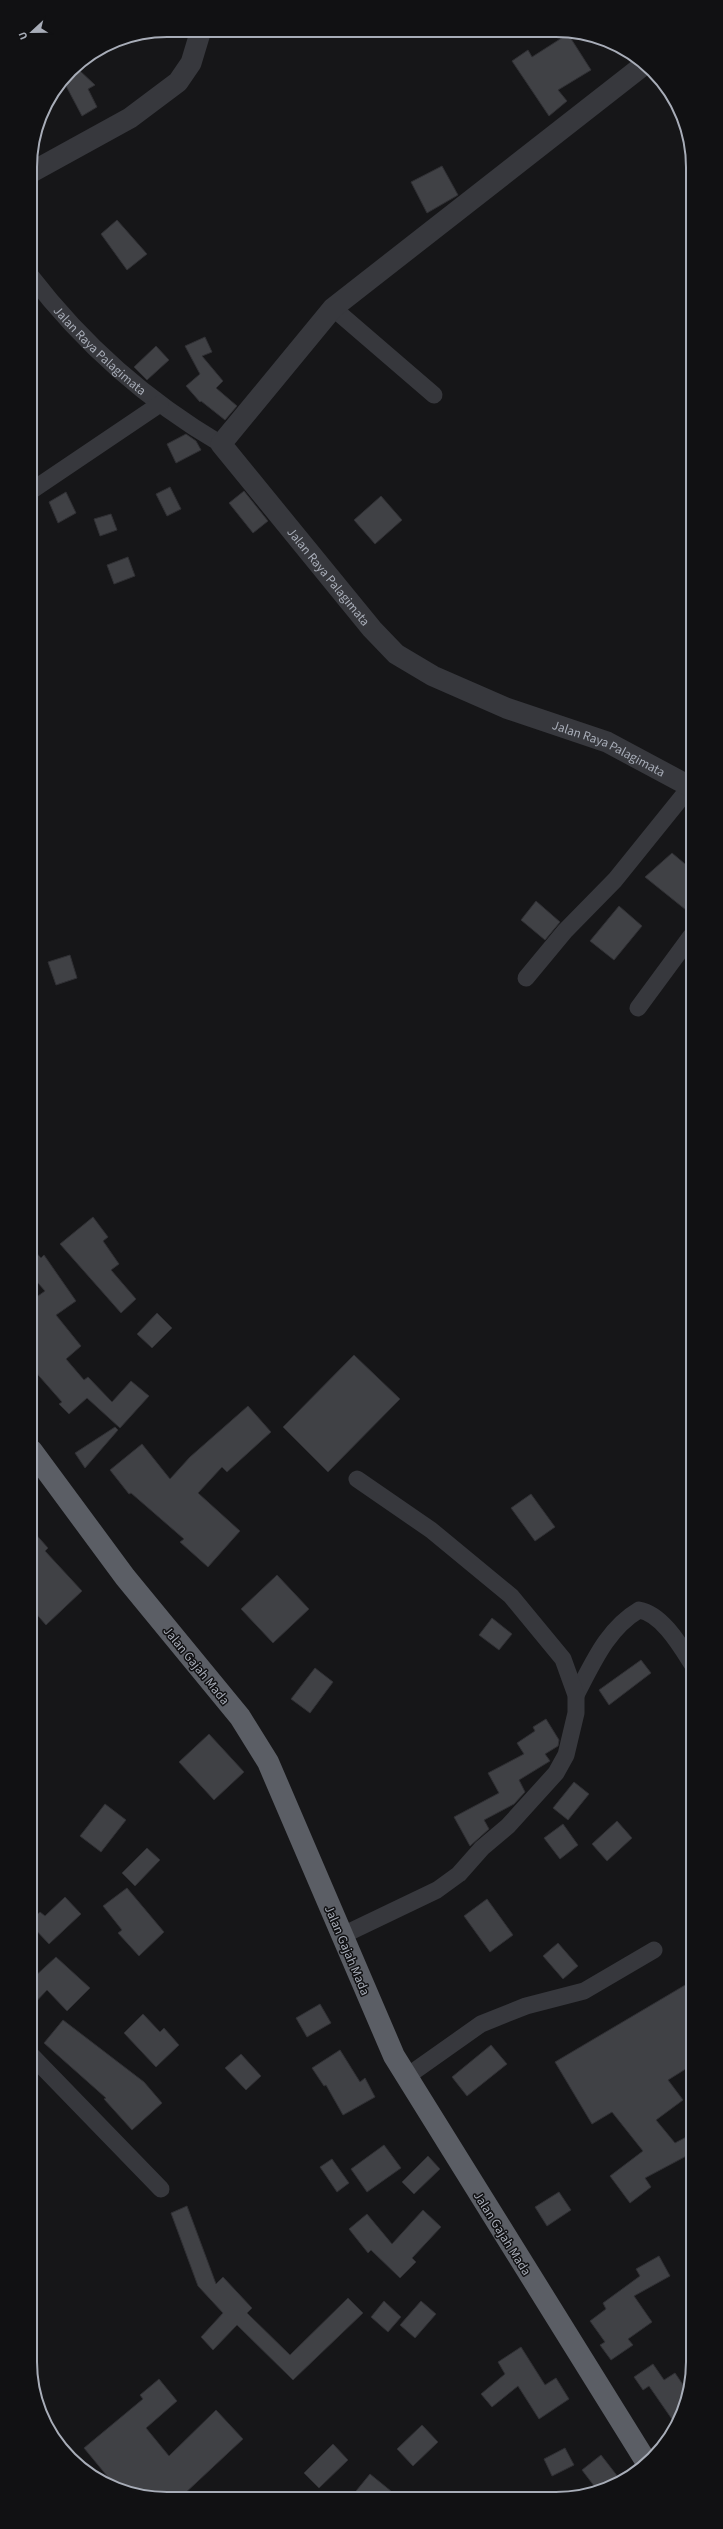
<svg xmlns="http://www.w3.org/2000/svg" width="723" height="2529" font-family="'Source Sans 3',sans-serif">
<rect width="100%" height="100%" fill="#161618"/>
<path fill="#404145" stroke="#303034" d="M568,34L591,70L558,90L567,101L549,116L512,61L528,50L532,57Z
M78,69L95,85L88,89L97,107L82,116L64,82Z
M442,166L458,195L427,213L411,182Z
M117,220L147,254L127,270L101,234Z
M205,337L212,352L202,356L223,381L216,388L237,406L225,420L201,401L200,402L186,386L200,374L185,346Z
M156,346L169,360L147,380L134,367Z
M186,434L196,441L201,450L176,463L167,444Z
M170,487L181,509L167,516L156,494Z
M244,491L268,521L253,533L229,503Z
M66,492L76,513L58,523L49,502Z
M381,496L402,520L375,544L354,520Z
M111,514L117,530L100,536L94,519Z
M128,557L135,576L114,584L107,565Z
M672,853L691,869V914L645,877Z
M536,901L560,922L545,940L521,920Z
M619,906L642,926L614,960L590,941Z
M70,955L77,978L56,985L48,962Z
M93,1217L108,1237L103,1241L119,1264L111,1270L136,1299L121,1313L60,1244Z
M31,1247L41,1258L44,1255L76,1301L56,1315L81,1346L66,1359L84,1380L88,1377L112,1402L131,1381L149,1396L120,1428L87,1398L69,1414L59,1404L62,1402L32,1368L31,1301L45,1291L31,1275Z
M157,1313L172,1328L152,1348L137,1334Z
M354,1355L400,1399L328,1472L283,1427Z
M248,1406L271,1432L227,1472L222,1467L198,1493L240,1531L208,1567L180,1542L184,1539L131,1493L129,1494L110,1470L142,1444L170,1479L190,1457Z
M115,1427L118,1430L85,1468L75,1453Z
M531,1494L555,1527L535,1541L511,1508Z
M32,1530L48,1548L45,1551L82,1591L46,1625L32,1609Z
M277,1575L309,1609L273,1643L241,1609Z
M492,1618L512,1634L499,1650L479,1635Z
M641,1660L651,1673L609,1705L599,1690Z
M315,1668L333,1682L310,1713L291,1699Z
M546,1719L559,1740L558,1746L545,1754L550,1761L519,1780L525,1792L514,1804L484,1820L489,1829L470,1846L454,1817L499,1793L488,1773L524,1754L517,1743L535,1731L533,1727Z
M209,1734L244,1772L214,1800L179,1762Z
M574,1782L589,1794L568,1820L553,1808Z
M105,1804L126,1820L101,1852L80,1836Z
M617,1821L632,1838L607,1861L592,1844Z
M563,1824L578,1845L560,1859L544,1838Z
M147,1848L160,1860L135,1886L122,1873Z
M127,1888L164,1932L139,1956L118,1933L122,1930L103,1906Z
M65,1897L81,1914L49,1944L32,1926V1919L40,1912L45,1916Z
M487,1899L513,1935L490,1952L464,1916Z
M558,1943L578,1966L563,1979L543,1956Z
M56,1957L90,1988L67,2011L47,1990L32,2006V1979Z
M692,1981V2065L668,2080L683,2100L656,2120L675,2143L692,2134V2153L645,2178L651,2187L630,2203L610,2176L643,2151L612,2112L592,2124L555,2062Z
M320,2004L331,2023L307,2037L296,2018Z
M143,2014L160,2032L164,2028L179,2045L156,2067L124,2033Z
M63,2020L144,2082L162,2103L132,2130L104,2099L106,2098L44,2043Z
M491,2045L507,2064L467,2096L452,2077Z
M340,2050L360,2082L365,2078L375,2097L343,2115L326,2085L324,2086L312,2068Z
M241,2054L261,2076L246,2090L225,2068Z
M384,2145L401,2168L367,2192L351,2169Z
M428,2156L440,2169L414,2194L402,2182Z
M332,2159L349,2183L337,2192L320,2167Z
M559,2192L571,2210L547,2226L535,2207Z
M187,2206L216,2284L223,2277L252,2308L247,2313L290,2355L348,2298L363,2313L293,2380L237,2325L213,2350L201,2337L223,2313L198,2286L171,2213Z
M423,2210L441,2227L412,2258L416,2262L400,2278L371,2250L368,2253L349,2229L367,2214L392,2244Z
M659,2256L670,2276L634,2296L652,2322L628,2339L633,2345L611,2360L600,2345L605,2342L590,2321L606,2309L603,2303L640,2276L636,2269Z
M384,2301L401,2317L388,2332L371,2317Z
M421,2301L436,2314L415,2338L400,2325Z
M521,2347L545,2385L556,2378L569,2399L539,2419L518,2386L492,2407L481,2394L505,2374L498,2362Z
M653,2364L664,2380L675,2373L688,2392L683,2414L676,2425L649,2386L643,2390L634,2377Z
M159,2379L177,2401L146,2428L169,2456L216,2410L243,2439L182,2496H140L117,2488L84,2448L143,2399L140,2395Z
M422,2425L438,2442L413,2466L397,2449Z
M333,2444L348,2460L319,2488L304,2473Z
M565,2448L574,2465L552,2476L544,2459Z
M601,2455L622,2482L598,2491L582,2470Z
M370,2474L397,2496H352Z"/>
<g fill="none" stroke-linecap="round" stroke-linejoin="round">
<g stroke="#37383d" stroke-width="17">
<path id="s1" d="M30,275C83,344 146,400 221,444"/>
<path d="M333,308L434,395"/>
<path d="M31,491L160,404"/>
<path d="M526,978L565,931L615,880L690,787"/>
<path d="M638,1008L691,936"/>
<path d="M576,1695C593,1663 607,1629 639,1610C662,1614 680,1645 692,1664"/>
<path d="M341,1936L437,1890L459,1874L482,1848L508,1826L556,1773L566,1755L576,1713V1695L563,1659L511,1596L431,1530L357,1479"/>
<path d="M32,2056L161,2189"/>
<path d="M406,2077L481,2024L526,2006L584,1991L654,1950"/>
</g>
<g stroke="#37383d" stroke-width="21">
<path id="s2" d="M645,64L333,308L221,444L372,629L396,654L433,676L506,708L607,742L691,787"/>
<path d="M30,173L130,118L178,82L191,63L201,30"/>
</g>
<path stroke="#5b5e65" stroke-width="22" d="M32,1451L125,1577L240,1717L268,1762L394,2056L647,2463"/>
</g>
<g text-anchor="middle" stroke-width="3" stroke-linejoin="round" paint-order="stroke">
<g font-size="13" fill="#a8adb8" stroke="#111113">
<text dy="5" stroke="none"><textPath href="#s1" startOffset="103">Jalan Raya Palagimata</textPath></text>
<text dy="5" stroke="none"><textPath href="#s2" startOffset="743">Jalan Raya Palagimata</textPath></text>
<text dy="5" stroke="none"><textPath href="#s2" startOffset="1079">Jalan Raya Palagimata</textPath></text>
<text transform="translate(197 1665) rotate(51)" y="5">Jalan Gajah Mada</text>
<text transform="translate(348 1950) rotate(67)" y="5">Jalan Gajah Mada</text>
<text transform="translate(503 2233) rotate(58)" y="5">Jalan Gajah Mada</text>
</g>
</g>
<path d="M0 0H723V2529H0ZM167 37H556A130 130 0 0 1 686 167V2362A130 130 0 0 1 556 2492H167A130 130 0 0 1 37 2362V167A130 130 0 0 1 167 37Z" fill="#111113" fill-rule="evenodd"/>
<path fill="none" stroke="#a8adb8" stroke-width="2" d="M167 37H556A130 130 0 0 1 686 167V2362A130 130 0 0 1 556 2492H167A130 130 0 0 1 37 2362V167A130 130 0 0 1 167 37Z"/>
<g transform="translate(32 32) rotate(248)" stroke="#111113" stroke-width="3" paint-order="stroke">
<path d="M0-3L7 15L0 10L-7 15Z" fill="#a8adb8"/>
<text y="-6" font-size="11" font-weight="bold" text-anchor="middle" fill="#a8adb8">U</text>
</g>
</svg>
